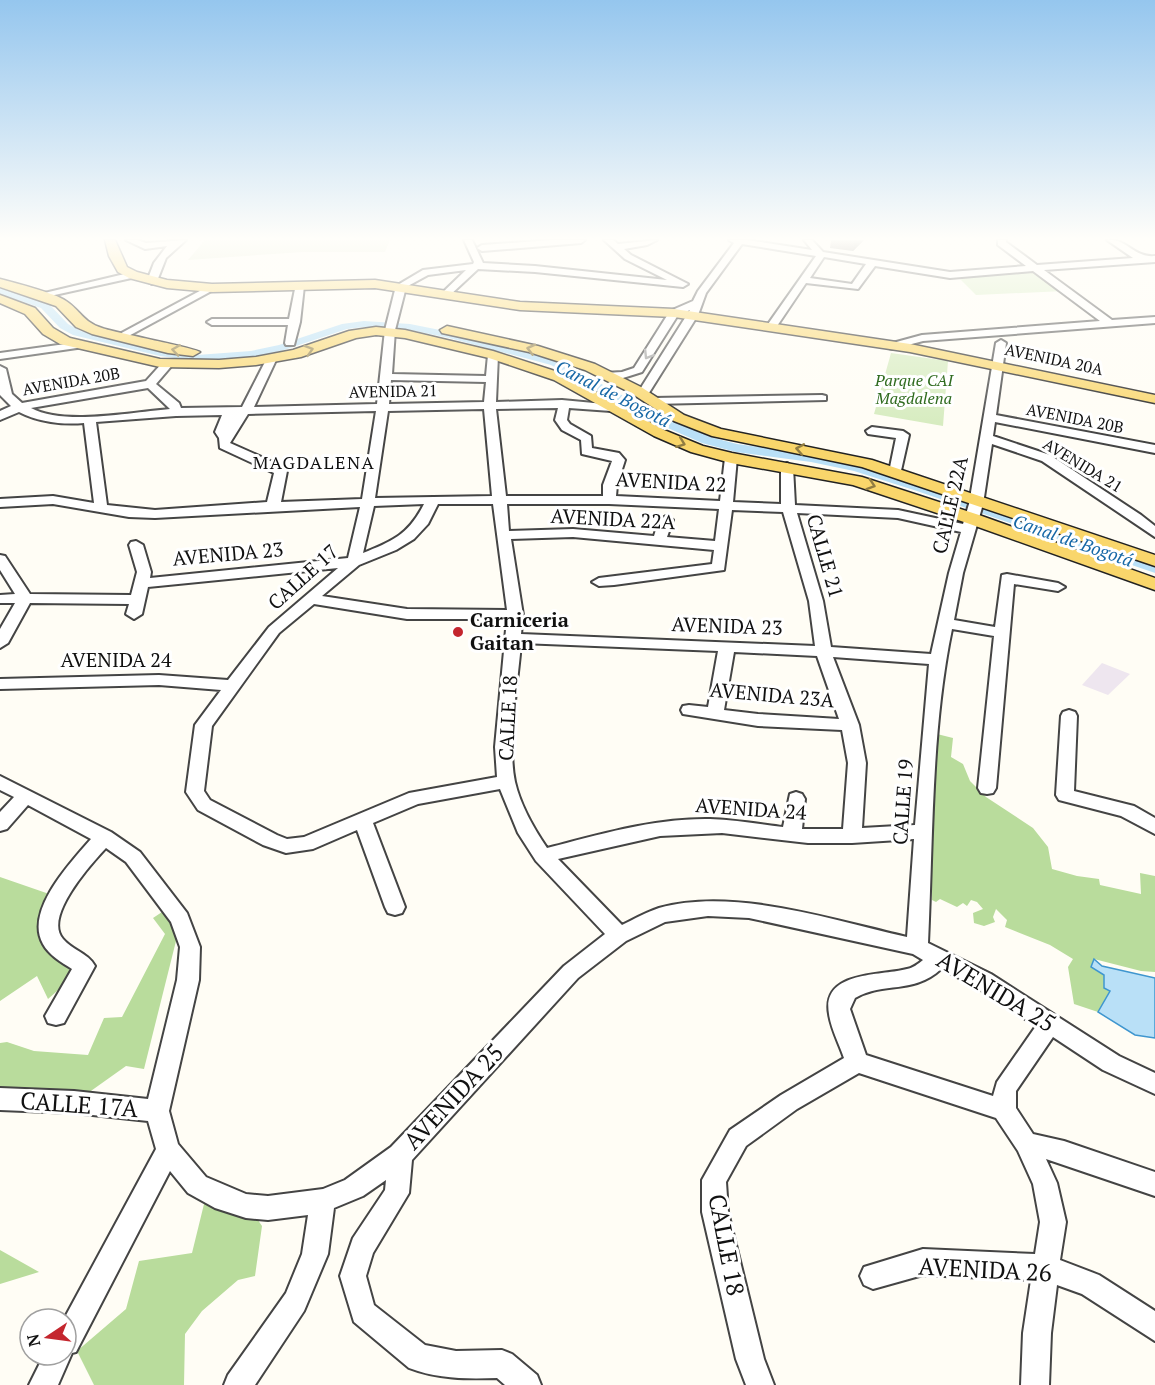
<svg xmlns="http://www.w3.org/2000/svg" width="1155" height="1385" font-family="'PT Serif',serif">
<rect width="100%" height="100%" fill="#fffdf5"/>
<path fill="#eee6ef" d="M1102,663L1130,674L1108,695L1082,685Z"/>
<path fill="#d5ebbd" d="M1037,271L1064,291L976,295L958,277Z
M891,353L948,361L943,426L874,414Z"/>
<path fill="#b9dc9c" d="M937,734L953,738L951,757L963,764L970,781L986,797L1033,828L1048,847L1052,869L1077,876L1099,879L1100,885L1141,894L1140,873L1155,876V972L1141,971L1094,959L1104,975L1111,991L1098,1012L1074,1004L1068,967L1073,959L1050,945L1005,927L1007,920L996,909L993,917L995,922L984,926L974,923L973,913L983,909L977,902L971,900L967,906L963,903L957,907L940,899L936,902L932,900V870L925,868L932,843L924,835L933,829L930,819Z
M0,877L55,896L40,937L81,970L48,999L37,976L0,1001Z
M162,912L178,933L144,1069L126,1066L81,1098L0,1094V1043L7,1042L34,1051L88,1055L104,1018L122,1017L165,934L153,918Z
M205,1200L247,1204L262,1226L255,1276L238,1280L202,1311L185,1334L184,1385H94L77,1351L126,1309L139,1261L192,1253Z
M0,1250L39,1272L0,1284Z"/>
<path fill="#d9e3c4" d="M205,240H390L385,252H302L188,260Z"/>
<path fill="#b9e0f7" stroke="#3f96cf" stroke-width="1.5" d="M1094,959L1102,966L1155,978V1038L1135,1035L1098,1012L1110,991L1104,988V975L1091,967Z"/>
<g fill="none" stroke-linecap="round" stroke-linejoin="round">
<path fill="#b9e0f7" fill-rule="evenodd" d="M0,288L49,304L68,324L81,331L160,350L197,355L251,351L279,345L342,324L364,321L410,324L450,332L559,361L653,412L710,437L737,444L811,454L862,465L927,485L1155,564V573L917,491L854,471L811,462L736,452L702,443L645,418L551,365L449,338L410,330L364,327L347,329L281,351L251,357L197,361L160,356L73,335L60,328L41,308L0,294Z"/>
<defs>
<path id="minor" d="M126,240H137L146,243L186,240L166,258L157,281L152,284L147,281L154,263L167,246L145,249Z
M464,240H472L483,263L535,266L667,280L625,259L604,240H613L618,244L657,240L647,245L624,249L631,255L688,284L683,287L535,272L478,269L449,296L441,294L466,270L428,275L406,287L395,330L392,374L486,376L488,355L493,352L498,355L496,402L562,400L615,405L617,407L611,411L569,408L567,420L570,424L591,436L592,448L619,453L625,460L617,485L616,496L720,501L725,458L731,454L737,458L733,502L781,504V467L787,463L793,467L795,505L898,510L963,524L969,504L996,343L1001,340L1006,343L996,415L1155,445V453L995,422L993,436L1050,455L1141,515L1155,526V537L1042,461L992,444L983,504L963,573L954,620L995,627L1002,575L1007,574L1058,583L1065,587L1058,591L1014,584L996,788L993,793L987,794L981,793L978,788L994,636L952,629C931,730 933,839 928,943L991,974L1119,1056L1155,1073V1094L1103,1070L1053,1037L1016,1091V1108L1033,1134L1064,1141L1155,1172V1196L1046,1159L1057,1183L1066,1222L1060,1260L1099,1275L1155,1311V1341L1082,1294L1057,1285L1051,1333L1049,1385H1021L1023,1333L1031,1280L923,1275L873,1289L864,1285L860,1276L864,1267L923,1249L1035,1254L1040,1222L1033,1184L1018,1151L996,1118L859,1073L797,1109L746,1146L726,1182L728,1212L764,1359L774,1385H746L736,1359L702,1212V1180L730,1130L781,1095L844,1058C839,1043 831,1029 829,1014C821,970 883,976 907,969C913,968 918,964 923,960L913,954L749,918L708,916L665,922L626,941L578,978L412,1160L409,1193L373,1253L366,1276L374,1305L425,1345L456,1351L502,1350L512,1354L537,1375L541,1385H505L497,1378C467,1379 437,1379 409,1368L354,1322L340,1276L353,1238L385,1190L386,1180L363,1196L334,1208L328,1254L304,1311L255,1385H224L228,1375L286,1293L302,1254L308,1215L268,1220L246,1218L215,1208L188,1193L170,1171L76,1352L72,1353L58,1385H29L44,1355H66V1319H64L156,1149L148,1121L74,1113L0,1110V1088L74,1091L148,1099L177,980L180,947L171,922L126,862L106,848C91,864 43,917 63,939C72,950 88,953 95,966L64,1023L56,1025L48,1023L45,1016L72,969C61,962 49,955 43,944C24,911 71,862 91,839L28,805L7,829L0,831V812L14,797L0,790V776L111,832L140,852L187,913L200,947L199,980L169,1111L178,1144L206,1177L246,1194L268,1196L323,1189L345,1180L391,1147L564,966L605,934L536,861L518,833L500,789L418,804L373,823L405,907L402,913L395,915L388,913L385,907L357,830L313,849L286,853L263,845L198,810L186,792L195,725L221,690L159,685L0,689V679L159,675L228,680L269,627L338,568L148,587L142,614L134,619L126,614L129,604L30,603L8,643L0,648V629L15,603H0V595L15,594L0,570V555L5,556L30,594L131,595L137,572L129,545L131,542L136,541L143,545L151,572L150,578L348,558L360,507L155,518L129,517L53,504L0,507V499L53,496L94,503L84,423C63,425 38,422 19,412L0,420V411L11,406L0,395V366L6,369L12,394L22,403L146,381L164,361L168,360L174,363L156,384L179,403L181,408L242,407L267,358L272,355L277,358L254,407L377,404L385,330L396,286L423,270L473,264L474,262ZM391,380L486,382L484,402L389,404ZM148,388L170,409C133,412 63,426 31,408ZM558,408L555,420L562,430L581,440L582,454L612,461L603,485V496H506L496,409ZM484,409L492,496L375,498L388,411ZM376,411L362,499L281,502L287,471L286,468L230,443L248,414ZM222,415L215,432L219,438L220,448L274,473L267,502L155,510L107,505L96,422L176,416ZM424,504C409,534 393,541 363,553L374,506ZM438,504H493L507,610L407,609L322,596L359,565L396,550L414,539L428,524ZM507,504H609L719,509L715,541L667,537L673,520L666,516L659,520L654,536L573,529L509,531ZM732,510L783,512L809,601L815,646L521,634L523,615L511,539L573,537L714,550L712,564L599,578L592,582L599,586L614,585L724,570ZM797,513L898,518L961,532L949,573L931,654L831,647L823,601ZM314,604L407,619H507L495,747L497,777L409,793L304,837L287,839L277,835L210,800L204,791L212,726L279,633ZM521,643L718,651L708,707L689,705L683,706L681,710L683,714L758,726L842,730L848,763L843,829H802L805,799L802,794L796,792L790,794L783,827C759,824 735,820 710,819C655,818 601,834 547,848C534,829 520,804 515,782C507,745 518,681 521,643ZM734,652L817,656L839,719L758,714L724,710ZM833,657L929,664L915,825L862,828L866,763L859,725ZM722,833L808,843H852L914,839L907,937C833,920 733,887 659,908C647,912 634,919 622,925L558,859L660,836ZM941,969L975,986L1036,1026L997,1082L993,1096L866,1055L850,1009L855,998C884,981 913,995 941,969Z
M552,240H585L581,243L482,251L477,248L482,245Z
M729,240H747L812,250L804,240H812L823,252L950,272L1026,266L998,245V240H1006V242L1037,265L1133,258L1107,240C1127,238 1133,258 1155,256V262L1044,270L1112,320L1155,317V323L923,341L893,349L889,348V344L922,335L1100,321L1033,271L950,278L875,266L858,289L806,283L775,329L771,330L766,327L816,256L742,244L706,293L698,315L647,396H639L637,394L690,310L678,315L642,372L623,378L604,377V373L622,372L634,368L670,311L693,301L698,291L734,243ZM824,257L866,264L852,284L810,278Z
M133,272L136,273V277L41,298L36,295Z
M296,284L304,286L300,322L294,345H286L285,343L288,325H212L207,322L212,319H289Z
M209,286L217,288L123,339L119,340L114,337Z
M80,342L84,343V347L0,359V353Z
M822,395L826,396V400L653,404L647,401L653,398Z
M872,427L903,431L909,435L900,475H890L889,472L896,438L868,434L866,431Z
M1069,710L1075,712L1077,716L1074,791L1134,806L1155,818V834L1121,816L1059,800L1056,795L1061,716L1063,712Z"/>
<path id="major" d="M105,240H115L127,267L137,272L167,280L212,284L375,280L520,302L674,309L910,344L1155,395V403L910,352L674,317L520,310L375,288L212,292L167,288L129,278L118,272L109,256Z
M0,279C15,283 55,293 66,301C80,310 83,322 102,328C116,333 196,348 200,352L193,356L168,353L92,334L76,327L56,306L0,287Z
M0,295L35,308L53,328L70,338L160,359L219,360L256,357L293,350L349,331L376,327L405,330L493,351L564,374L664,430L703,446L732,453L862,477L979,515L1155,578V590L967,523L853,485L731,463L691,452L654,436L554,380L489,358L405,338L376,335L356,338L301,357L256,365L219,368L160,367L60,344L43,334L25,314L0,303Z
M447,326L538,346L595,364L641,387L684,415L721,429L872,460L1155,555V566L862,467L712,436L674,421L631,393L585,370L529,352L442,333L440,330Z"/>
</defs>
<use href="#minor" stroke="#444" stroke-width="4"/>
<use href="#major" stroke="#222" stroke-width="3"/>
<use href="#minor" fill="#fff" fill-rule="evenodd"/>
<use href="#major" fill="#f9d66b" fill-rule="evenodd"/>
</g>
<path fill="#4d4742" d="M831,240H864L853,251L830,248Z"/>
<path fill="#3f3936" d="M855,240H864L853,251Z"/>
<defs><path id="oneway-chevron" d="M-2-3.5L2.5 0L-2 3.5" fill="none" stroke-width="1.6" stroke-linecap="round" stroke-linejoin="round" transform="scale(1.5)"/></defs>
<g stroke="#917d42">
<use href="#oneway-chevron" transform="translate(531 349) rotate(-166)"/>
<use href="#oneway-chevron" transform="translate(176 350) rotate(-172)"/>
<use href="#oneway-chevron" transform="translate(309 350) rotate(-17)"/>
<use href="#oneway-chevron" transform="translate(681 443) rotate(21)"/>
<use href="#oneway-chevron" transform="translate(800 449) rotate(-170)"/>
<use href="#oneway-chevron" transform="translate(871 485) rotate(18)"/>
</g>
<use stroke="#a0a0a0" href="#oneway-chevron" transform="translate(648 355) rotate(122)"/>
<linearGradient id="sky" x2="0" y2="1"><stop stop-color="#95c6ee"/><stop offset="0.55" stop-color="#fffefa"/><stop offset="1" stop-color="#fffefa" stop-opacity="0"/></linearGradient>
<rect width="1155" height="434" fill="url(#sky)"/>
<circle fill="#c4262e" stroke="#fff" stroke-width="2" cx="458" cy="632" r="6"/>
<g text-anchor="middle" stroke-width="6" stroke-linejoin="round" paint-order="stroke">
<g font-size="16" fill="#111" stroke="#fff">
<text transform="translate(1054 359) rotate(12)" y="6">AVENIDA 20A</text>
<text transform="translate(71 381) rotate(-10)" y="6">AVENIDA 20B</text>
<text transform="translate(393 391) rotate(-1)" y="6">AVENIDA 21</text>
<text transform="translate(1075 418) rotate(11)" y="6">AVENIDA 20B</text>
<text transform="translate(1083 465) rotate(31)" y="6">AVENIDA 21</text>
</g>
<g font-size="16" font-style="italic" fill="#2f6b1f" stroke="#fff">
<text x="914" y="386">Parque CAI<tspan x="914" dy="18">Magdalena</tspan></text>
</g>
<g font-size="18" font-style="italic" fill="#1768a6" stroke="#fff">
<text transform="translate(613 394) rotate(27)" y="6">Canal de Bogotá</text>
<text transform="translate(1073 541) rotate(19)" y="6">Canal de Bogotá</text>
</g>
<g font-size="18" letter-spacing="1.5" fill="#111" stroke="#fff">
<text x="314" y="469">MAGDALENA</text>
</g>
<g font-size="20" fill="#111" stroke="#fff">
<text transform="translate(671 482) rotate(3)" y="7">AVENIDA 22</text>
<text transform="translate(950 505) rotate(-77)" y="7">CALLE 22A</text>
<text transform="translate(613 519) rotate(3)" y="7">AVENIDA 22A</text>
<text transform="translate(228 554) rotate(-5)" y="7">AVENIDA 23</text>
<text transform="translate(825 556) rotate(74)" y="7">CALLE 21</text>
<text transform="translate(303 577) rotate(-42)" y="7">CALLE 17</text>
<text transform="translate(727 626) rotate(2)" y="7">AVENIDA 23</text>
<text x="116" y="667">AVENIDA 24</text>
<text transform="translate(772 695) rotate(5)" y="7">AVENIDA 23A</text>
<text transform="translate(508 718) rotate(-87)" y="7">CALLE 18</text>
<text transform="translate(903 802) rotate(-86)" y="7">CALLE 19</text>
<text transform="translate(751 809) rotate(4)" y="7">AVENIDA 24</text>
</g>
<g font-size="20" font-weight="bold" fill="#111" stroke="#fff" text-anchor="start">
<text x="470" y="627">Carniceria<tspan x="470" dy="23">Gaitan</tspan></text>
</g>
<g font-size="24" fill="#111" stroke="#fff">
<text transform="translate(996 992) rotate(31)" y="8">AVENIDA 25</text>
<text transform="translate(454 1097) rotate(-47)" y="8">AVENIDA 25</text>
<text transform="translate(79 1105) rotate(4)" y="8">CALLE 17A</text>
<text transform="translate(726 1245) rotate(79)" y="8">CALLE 18</text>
<text transform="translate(985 1270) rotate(3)" y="8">AVENIDA 26</text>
</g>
</g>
<g transform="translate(48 1337) rotate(257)"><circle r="28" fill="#ffffff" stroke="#a0a0a0" stroke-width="1.5"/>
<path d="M0-4.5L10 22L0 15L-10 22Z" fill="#c4262e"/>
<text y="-9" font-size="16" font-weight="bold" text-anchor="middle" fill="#111111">N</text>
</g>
</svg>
